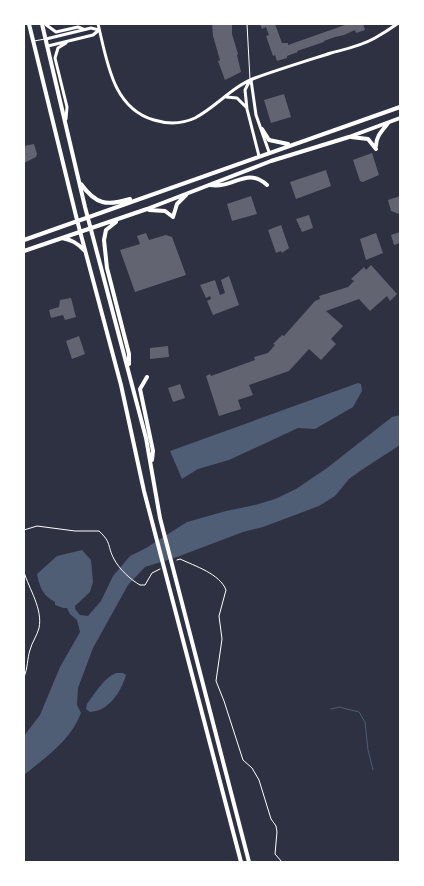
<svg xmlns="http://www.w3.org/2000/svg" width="424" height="886" font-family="'Sofia Sans Condensed',sans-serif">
<rect width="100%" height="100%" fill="#2d3142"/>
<path fill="#4f5d75" d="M358,383L361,384L362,391L353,407L315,429L298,428L229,460L198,469L182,479L170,451Z
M400,415V445L363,469L349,479L335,496L319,506L263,527L243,532L177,557L145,567L128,585L93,648L78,688L77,705L81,713C71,740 46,757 24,775V736L40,715L60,667L80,632L77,620L70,614L67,608H63L55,605V602C43,596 39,586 37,574L57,556L82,550L91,560L93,582L90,592L75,606V609L80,615L88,616L101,601L113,576L130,556L146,548L187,522L226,511L255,505L275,499L296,489L327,468L392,417Z
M116,673H123L126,675C121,692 109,711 90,712L86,709L87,704C95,693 104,678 116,673Z"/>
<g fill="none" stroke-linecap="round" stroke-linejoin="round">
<path stroke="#4f5d75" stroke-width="1" d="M331,709L339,707L359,712L365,722L368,750L373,770"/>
</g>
<path fill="#626471" d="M212,24H232V34L238,54L237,55L241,72L225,80L218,61L220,60L213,36Z
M260,24H275L282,43H288V45L345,25V24H363L365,30L356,33L355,30L344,35L335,37L324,41V42L297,51L298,52L287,56V58L277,61L275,55L273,56L266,36L269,35L266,27L262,29Z
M284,94L291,117L271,123L264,100Z
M34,144L37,154L36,157L24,163V146Z
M372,153L379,175L363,182L360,181L353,160Z
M326,170L331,186L296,199L290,182Z
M251,196L257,214L232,221L227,204Z
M400,196V218L399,214L391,211L388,200Z
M309,215L313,228L302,232L296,219Z
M281,225L289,248L282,253L281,251L276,253L268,230Z
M400,232V243L394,245L391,235Z
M146,233L149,240L166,235L172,237L186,275L135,292L120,250L140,244L137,236Z
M376,233L383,253L366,260L360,239Z
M371,265L397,294L390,301L387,296L370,311L359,299L326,311L343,326L331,339L336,344L321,360L309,349L289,371L249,385L253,395L238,400L241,409L219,416L206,376L210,374L211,376L255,360L254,357L268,353L275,345L273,344L282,335L284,336L315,301L320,299L319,296L348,287L354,281L351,279L364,267L366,270Z
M229,276L239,305L213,315L207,301L211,299L210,296L206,298L200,285L215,280L220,295L225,293L221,280Z
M71,298L76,317L65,320L63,315L51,318L49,310L59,307L60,300Z
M79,336L85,354L72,359L66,341Z
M168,346L169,357L150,359V348Z
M180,384L185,398L173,402L168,388Z"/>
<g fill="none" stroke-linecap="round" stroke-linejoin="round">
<path stroke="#fff" stroke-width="1" d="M24,530L37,526L75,531H99C112,543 107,546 114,559C119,569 131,580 140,585H145L152,573L160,569
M177,560L180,559C195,566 220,574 226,590L219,616L222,639L216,681L224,701L243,760L252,768L259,780L271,819L276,826L277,832L275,854L282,862
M24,572C29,589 43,609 39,628C37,636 32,642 30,650C27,659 28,668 24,677"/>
<path stroke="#fff" stroke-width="1" d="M247,24L250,79
M34,41L45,39"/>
<path stroke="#fff" stroke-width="3" d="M45,24L56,32L78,27L83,29
M98,24C107,60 112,108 154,120C167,124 182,124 195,118C216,107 233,86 255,78C280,69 306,61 331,53C346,49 361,46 375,38C382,34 390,29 397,24
M46,39L91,28L99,30
M66,43L58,48L55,58L67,107L66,119
M48,46L93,35L99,30
M250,80L245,90L247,109L259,156
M251,80L256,115L269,152
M226,97L237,98L246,107"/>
<path stroke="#fff" stroke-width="4" d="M29,24L77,220L121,385L144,491L241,862
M42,24L85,207L146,438L160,518L249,862
M262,129L269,140L288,144
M351,137L368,139L376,149
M376,146C376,136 382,131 388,123
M81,184C96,205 107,206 130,199
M210,185C234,189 246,166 267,185
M149,210L165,211L173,217L177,204L186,195
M116,222L106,230L104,240L107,268L129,354V364
M62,238C72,240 77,243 84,250
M24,240L400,107
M24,251L147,209L271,161L349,137L400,118
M147,377L140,389L153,451L152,460"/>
</g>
<rect width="424" height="886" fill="none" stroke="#ffffff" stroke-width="50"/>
</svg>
